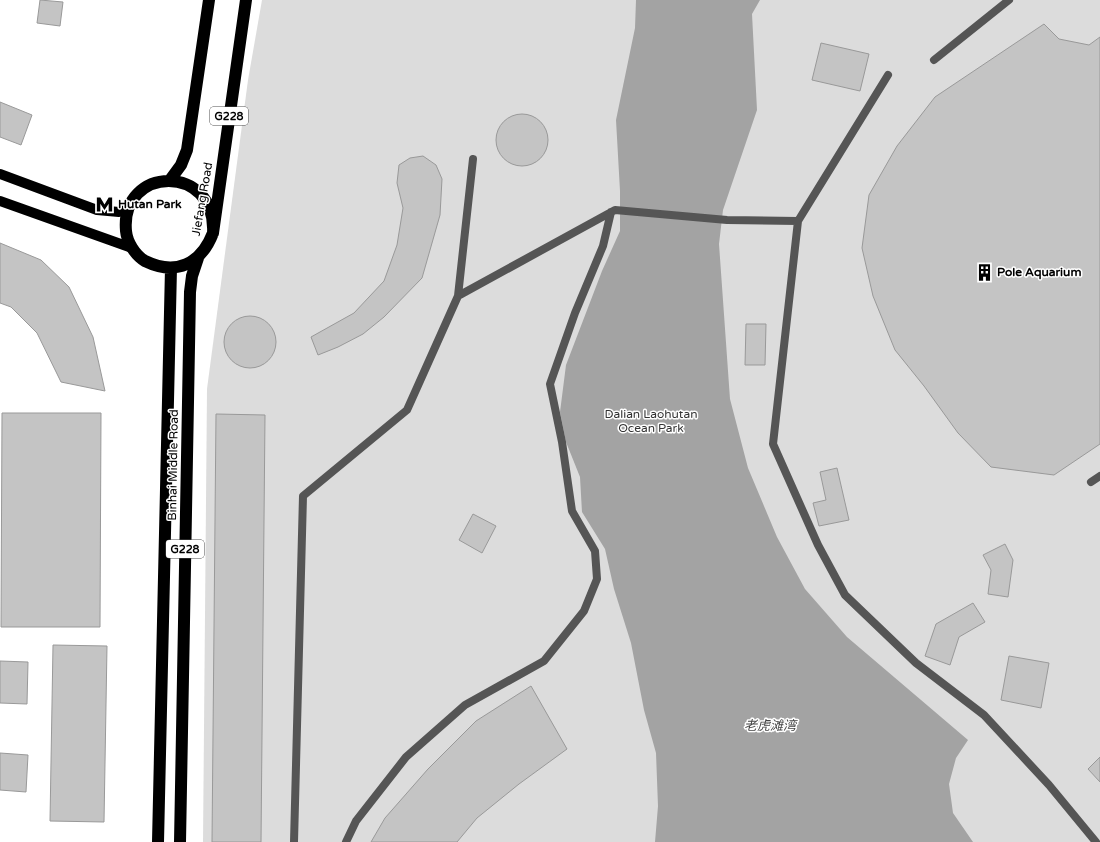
<svg xmlns="http://www.w3.org/2000/svg" width="1100" height="842" font-family="'Varela Round','Noto Sans SC',sans-serif">
<rect width="100%" height="100%" fill="#fff"/>
<path fill="#dcdcdc" d="M262,0H1100V842H203L207,389L248,80Z"/>
<path fill="#a3a3a3" d="M636,0H760L752,14L757,110L723,210L719,244L730,399L748,468L777,537L805,589L847,637L968,740L956,758L949,784L953,813L973,842H655L658,806L656,753L644,710L631,643L614,589L605,549L582,512L580,477L566,442L560,412L566,365L602,271L620,231V191L616,120L635,28Z"/>
<path fill="#c4c4c4" stroke="#999" d="M40,0L63,2L60,26L37,23Z
M1044,24L1059,39L1089,45L1100,37V444L1054,475L991,467L958,433L924,386L895,350L873,296L862,248L869,195L897,146L935,97Z
M821,43L869,54L860,91L812,80Z
M0,102L32,115L21,145L0,137Z
M496 140a26 26 0 1 1 52 0a26 26 0 1 1-52 0Z
M423,156L436,165L442,179L440,215L422,278L384,317L363,334L338,347L318,355L311,337L354,313L384,281L397,245L403,208L397,183L399,165L410,158Z
M0,243L41,260L69,287L93,337L105,391L61,382L37,333L11,307L0,303Z
M224 342a26 26 0 1 1 52 0a26 26 0 1 1-52 0Z
M746,324H766L765,365H745Z
M2,413H101L100,627H1Z
M216,414L265,415L261,842H212Z
M837,468L849,520L819,526L813,503L826,500L820,472Z
M473,514L496,526L482,553L459,540Z
M1005,544L1013,560L1008,597L988,594L991,570L983,555Z
M973,603L985,622L959,637L950,665L925,656L936,624Z
M53,645L107,646L104,822L50,821Z
M1009,656L1049,663L1041,708L1001,700Z
M0,661L28,662L27,704L0,703Z
M531,686L567,749L519,784L477,818L457,842H371L385,818L428,769L476,721Z
M0,753L28,755L26,792L0,790Z
M1100,757V782L1088,769Z"/>
<g fill="none" stroke-linecap="round" stroke-linejoin="round">
<path stroke="#555" stroke-width="8" d="M934,60L1009,0
M1091,482L1100,476"/>
<path stroke="#555" stroke-width="8" d="M888,75L798,221L773,444L818,545L845,595L916,663L984,715L1049,785L1096,842
M458,296L615,210L727,220L798,221
M294,842L303,496L407,410L458,296L473,159
M346,842L356,821L406,757L465,705L544,661L584,611L597,579L595,551L572,511L562,442L550,384L575,313L603,246L611,212"/>
<path stroke="#000" stroke-width="10" d="M0,174L97,210L119,212L129,206
M0,201L132,248"/>
<path stroke="#000" stroke-width="12" d="M170,180L181,165L187,150L209,0
M213,233C217,163 120,165 126,231C127,242 135,255 145,261C176,276 201,264 213,233L246,0
M158,842L171,268
M180,842L190,292L192,276L198,258"/>
</g>
<defs>
<symbol id="metro-bare" viewBox="-9 -9 18 18"><path d="M-5.5 5V-5H-3L0 0L3-5H5.5V5H3V-.5L0 4L-3-.5V5Z" fill="#000" stroke="#fff" stroke-width="2.5" paint-order="stroke"/></symbol>
<symbol id="building-bare" viewBox="-9 -9 18 18"><path d="M-4-6H4V6H1V3H-1V6H-4ZM-2.5-4.3h1.7v1.8h-1.7ZM.8-4.3h1.7v1.8H.8ZM-2.5-1h1.7V.8h-1.7ZM.8-1h1.7V.8H.8Z" fill="#000" stroke="#fff" stroke-width="2.5" paint-order="stroke"/></symbol>
</defs>
<g fill-rule="evenodd">
<use href="#metro-bare" x="92" y="192" width="25" height="25"/>
<use href="#building-bare" x="972" y="260" width="25" height="25"/>
</g>
<g text-anchor="middle" stroke-width="3" stroke-linejoin="round" paint-order="stroke">
<g fill="#fff" stroke="#4c4c4c" stroke-width="1">
<rect x="210" y="107" width="38" height="18" rx="3"/>
<rect x="166" y="540" width="38" height="18" rx="3"/>
</g>
<g font-size="11" font-weight="bold" fill="#000">
<text x="229" y="120">G228</text>
<text x="185" y="553">G228</text>
</g>
<g font-size="12" fill="#000" stroke="#fff">
<text transform="translate(202 199) rotate(-80)" y="4">Jiefang Road</text>
<text transform="translate(173 465) rotate(-89)" y="4">Binhai Middle Road</text>
</g>
<g font-size="12" font-weight="bold" fill="#000" stroke="#fff" text-anchor="start">
<text x="118" y="208">Hutan Park</text>
<text x="997" y="276">Pole Aquarium</text>
</g>
<g font-size="12" fill="#333" stroke="#fff">
<text x="651" y="418">Dalian Laohutan<tspan x="651" dy="14">Ocean Park</tspan></text>
</g>
<g font-size="13" font-style="italic" fill="#444" stroke="#fff">
<text x="770" y="730">老虎滩湾</text>
</g>
</g>
</svg>
